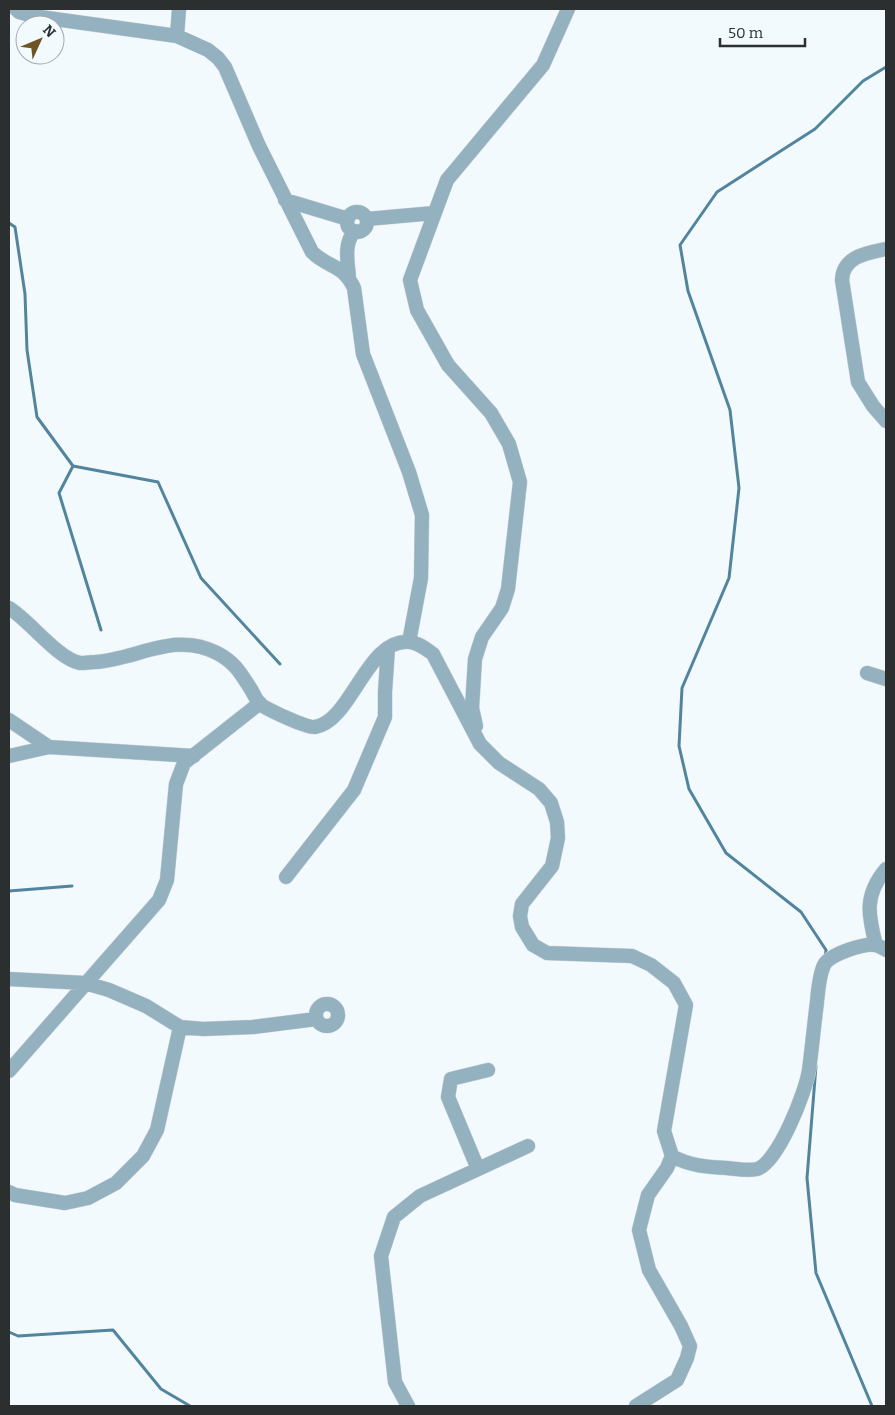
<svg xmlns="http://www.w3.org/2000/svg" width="895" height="1415" font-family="Bitter,serif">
<rect width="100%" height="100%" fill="#f3fafe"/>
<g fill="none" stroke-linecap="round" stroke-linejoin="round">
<path stroke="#52859d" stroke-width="3" d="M9,223L15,227L25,294L27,350L37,417L73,466L158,482L201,578L280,664
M73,466L59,493L101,630
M9,891L72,886
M825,958L826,950L801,912L726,853L689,789L679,746L682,688L729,578L739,488L730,410L688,291L680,245L717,192L815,129L863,81L886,67
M816,1066L807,1178L816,1273L872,1406
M9,1332L18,1336L113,1330L161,1389L190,1406"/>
<defs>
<path id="minor" d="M16,9L19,12L33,16L177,36L208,50L218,58L225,67L259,146L312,252C328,268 343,264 354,288L363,354L409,472L422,515L421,578L409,642
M177,36L179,9
M285,200L348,219
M347 222a10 10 0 1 1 20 0a10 10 0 1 1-20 0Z
M367,219L434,213
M886,249C867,253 843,256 842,280L858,382L873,406L886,421
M349,278C348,263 343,243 355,231
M9,608C29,620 58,659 80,663C85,663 91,662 95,662C138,659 175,631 217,653C236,663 241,674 252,691C254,695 257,701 260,704C268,710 307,728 315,727C352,721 367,637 410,642C419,643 426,649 433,654L480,744L499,763L539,789L551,803L557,822L558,838L552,866L522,904L520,916L522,927L533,945L547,953L632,956L651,965L674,983L686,1005L664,1131L672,1156C690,1166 707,1167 727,1168C736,1169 748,1171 757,1169C778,1163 806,1091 809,1070C812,1048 814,1025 817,1002C818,990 819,976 824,965C830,954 864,943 876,945C879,946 883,948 886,950
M867,673L886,679
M9,720L49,747
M476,726L472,708L475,659L482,637L502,608L508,589L520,482L509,444L491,413L448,365L417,310L410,280L447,180L543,65L568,9
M9,756L49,747L194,756
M286,877L354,790L385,717V692L388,648
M876,945C868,915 864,895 886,869
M9,979L85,983L109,990L146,1006L180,1027L203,1029L253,1027L316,1019
M316 1015a11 11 0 1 1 22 0a11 11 0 1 1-22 0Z
M9,1071L159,900L167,880L176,784L184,763L260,703
M478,1169L448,1097L451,1079L488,1070
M9,1192L15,1195L65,1203L88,1198L116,1183L143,1156L157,1130L180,1027
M408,1406L395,1382L381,1256L394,1217L420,1196L528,1146
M636,1406L677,1380L687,1358L690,1346L681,1326L649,1270L639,1230L648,1195L667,1168L672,1156"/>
</defs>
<use href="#minor" stroke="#cfd5d9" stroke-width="15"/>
<use href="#minor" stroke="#94b1c0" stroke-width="14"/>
</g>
<rect width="895" height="1415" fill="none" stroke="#2c2f30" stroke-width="20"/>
<g transform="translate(40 40) rotate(46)"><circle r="24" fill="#f3fafe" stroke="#a3a9ac"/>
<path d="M0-4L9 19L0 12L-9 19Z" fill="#6e5526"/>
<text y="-8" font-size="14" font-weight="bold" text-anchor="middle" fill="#2c2f30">N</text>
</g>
<path d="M720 38v8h85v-8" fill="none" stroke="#2c2f30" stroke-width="2.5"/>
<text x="728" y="38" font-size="15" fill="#2c2f30" stroke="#f3fafe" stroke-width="4" paint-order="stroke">50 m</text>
</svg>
